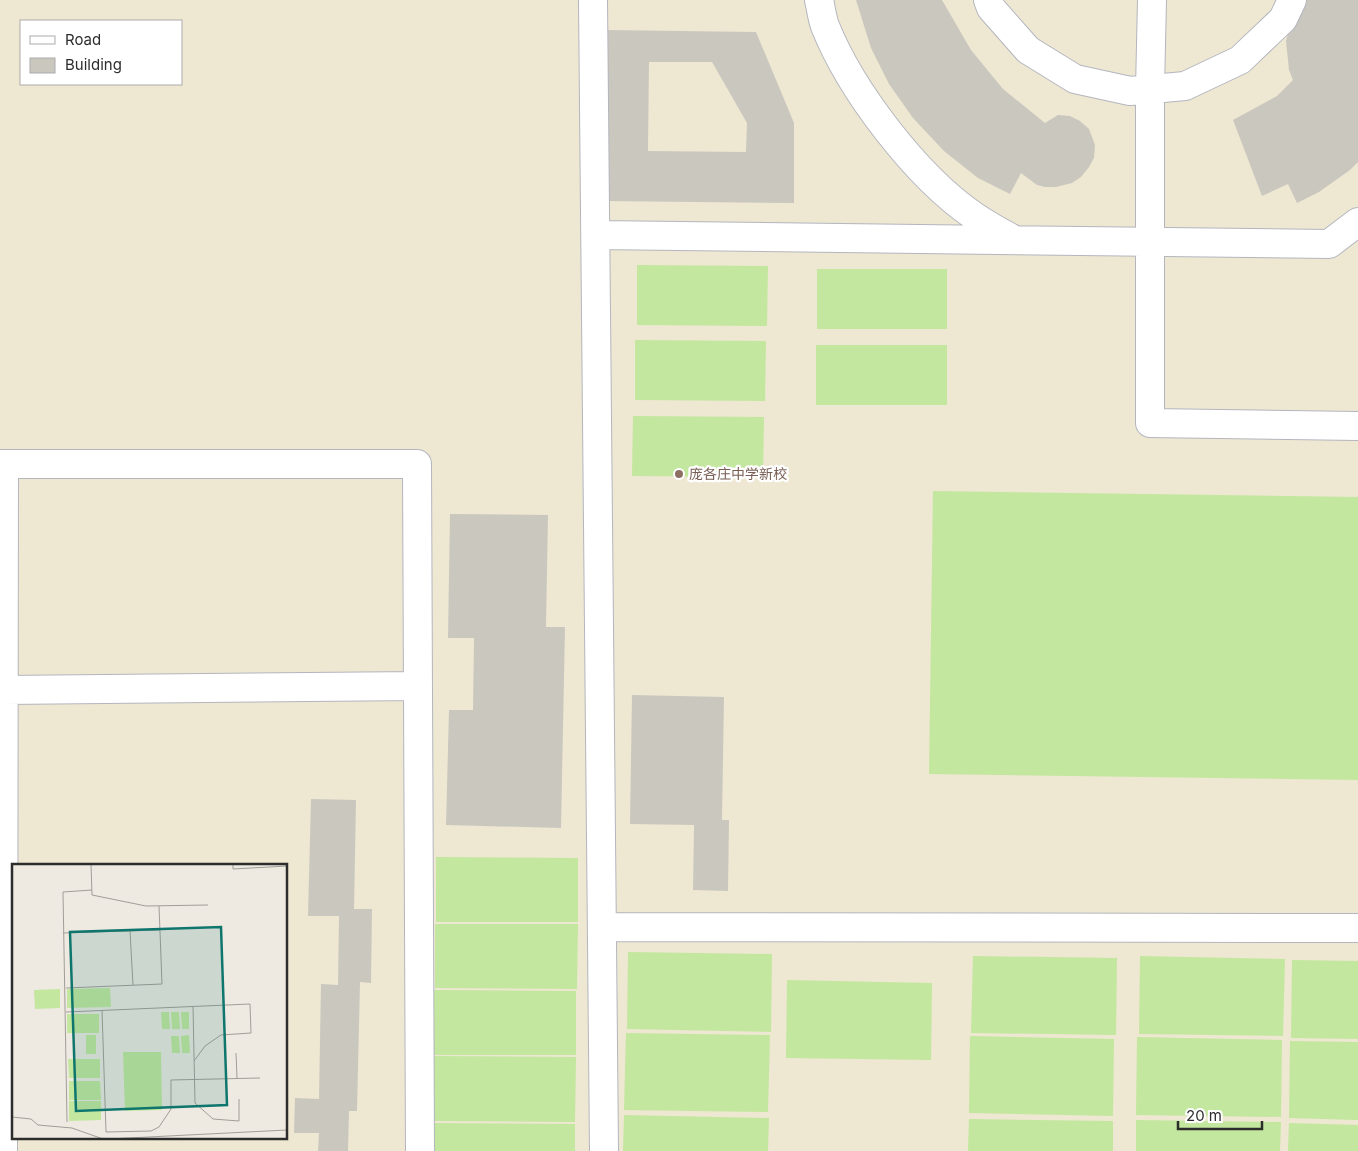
<svg xmlns="http://www.w3.org/2000/svg" width="1358" height="1151" font-family="Inter,'Noto Sans SC',sans-serif">
<rect width="100%" height="100%" fill="#eee9e1"/>
<path fill="#eee7d2" fill-rule="evenodd" d="M0,0H1358V1151H0ZM21,21H181V84H21ZM14,865H286V1137H14Z"/>
<path fill="#c3e79e" d="M637,265L768,266L767,326L637,325Z
M817,269H947V329H817Z
M635,340L766,341L765,401L635,400Z
M816,345H947V405H816Z
M633,416L764,417L763,477L632,476Z
M933,491L1358,497V780L929,774Z
M436,857L578,858V922H436Z
M435,924H578L577,989L435,988Z
M628,952L772,954L771,1032L627,1029Z
M973,956L1117,958L1116,1035L971,1033Z
M1140,956L1285,959L1283,1036L1139,1034Z
M1292,960L1358,961V1039L1291,1038Z
M787,980L932,983L931,1060L786,1058Z
M434,990L576,991V1055H434Z
M626,1033L770,1035L768,1112L624,1110Z
M970,1036L1114,1039L1113,1116L969,1113Z
M1137,1037L1282,1040L1281,1117L1136,1115Z
M1290,1041L1358,1042V1120L1289,1118Z
M434,1056L576,1057L575,1122L433,1121Z
M624,1115L769,1118L768,1151H623Z
M969,1119L1113,1121V1151H968Z
M1136,1120L1281,1122L1280,1151H1136Z
M433,1123L575,1124V1151H433Z
M1289,1123L1358,1125V1151H1288Z"/>
<path fill="#cac7bf" fill-rule="evenodd" d="M856,0H942L971,50L1003,89L1045,123L1058,115L1070,116L1080,121L1089,129L1095,145L1094,158L1089,167L1081,177L1072,183L1056,187H1045L1037,185L1021,173L1010,194L978,178L944,151L913,118L889,84L871,48Z
M1302,0H1358V162L1350,170L1319,192L1297,203L1288,184L1262,196L1233,120L1277,96L1293,80L1289,70L1286,41L1293,13Z
M604,30L756,32L794,123V203L602,201ZM649,62H712L747,123L746,152L648,151Z
M450,514L548,515L546,627H565L561,828L446,825L449,710H473L474,638H448Z
M632,695L724,697L722,820H729L728,891L693,890L694,825L630,824Z
M311,799L356,800L354,909H372L371,983L360,982L357,1111H349L348,1151H318L319,1133H294L295,1098L319,1099L321,984L338,985L339,916H308Z"/>
<g fill="none" stroke-linecap="round" stroke-linejoin="round">
<defs>
<path id="street" d="M593,0L604,1151
M819,0C821,8 822,18 825,26C851,91 916,176 974,216C986,224 1000,232 1013,239
M988,0L991,8L1028,50L1075,79L1130,91L1185,86L1240,60L1283,19L1292,0
M1152,0L1150,89V423L1358,426
M596,235L1329,244L1358,222
M0,464H417L420,1151
M4,690L418,686
M602,927L1358,928
M3,1151L4,464"/>
</defs>
<use href="#street" stroke="#b4b6bf" stroke-width="30"/>
<use href="#street" stroke="#fff" stroke-width="28"/>
</g>
<circle fill="#8d6e63" stroke="#fff" stroke-width="2" cx="679" cy="474" r="5"/>
<g text-anchor="middle" stroke-width="4.5" stroke-linejoin="round" paint-order="stroke">
<g font-size="14" fill="#785e54" stroke="#fff" text-anchor="start">
<text x="689" y="479">庞各庄中学新校</text>
</g>
</g>
<g transform="translate(12 864)">
<rect width="275" height="275" fill="#eee9e1"/>
<path d="M98,124L99,143L55,144V125ZM48,125V144L23,145L22,126ZM149,148H157L158,165H150ZM159,148H167L168,165H160ZM169,148H177V165H170ZM55,150H87V169H55ZM74,171H84V190H74ZM177,171L178,189H170L169,172ZM159,172H167L168,189H160ZM149,188L150,246L113,247L111,188ZM56,195H88V214H57ZM57,217H88L89,236H57ZM57,237H89V256L57,257Z" fill="#c3e79e"/>
<path fill="none" stroke="#a19e99" stroke-width="1" d="M79,0L80,31L134,42L196,41M221,0V5L275,2M118,67L121,121M51,69L148,66M54,124L150,120L147,42M181,142L183,239L201,255L227,257V235M90,146L94,268L139,267L147,263L159,245V216L248,214M54,148L238,140L239,169L209,171L193,182L182,197M224,189L225,214M0,253L19,255L26,261L60,264L91,275M55,258L51,28L80,26M97,275L275,266"/>
<path fill="#0f766e" fill-opacity="0.15" stroke="#0f766e" stroke-width="2.5" d="M209,63L215,241L64,247L58,68Z"/>
<rect width="275" height="275" fill="none" stroke="#2d2d2d" stroke-width="2.5"/>
</g>
<rect x="20" y="20" width="162" height="65" fill="#ffffff" stroke="#ababab"/>
<rect x="30" y="36" width="25" height="8" fill="#ffffff" stroke="#ababab"/>
<text x="65" y="45" font-size="15" fill="#2d2d2d">Road</text>
<rect x="30" y="58" width="25" height="15" fill="#cac7bf" stroke="#ababab"/>
<text x="65" y="70" font-size="15" fill="#2d2d2d">Building</text>
<path d="M1178 1121v8h84v-8" fill="none" stroke="#2d2d2d" stroke-width="2.5"/>
<text x="1186" y="1121" font-size="15" fill="#2d2d2d" stroke="#ffffff" stroke-width="4" paint-order="stroke">20 m</text>
</svg>
